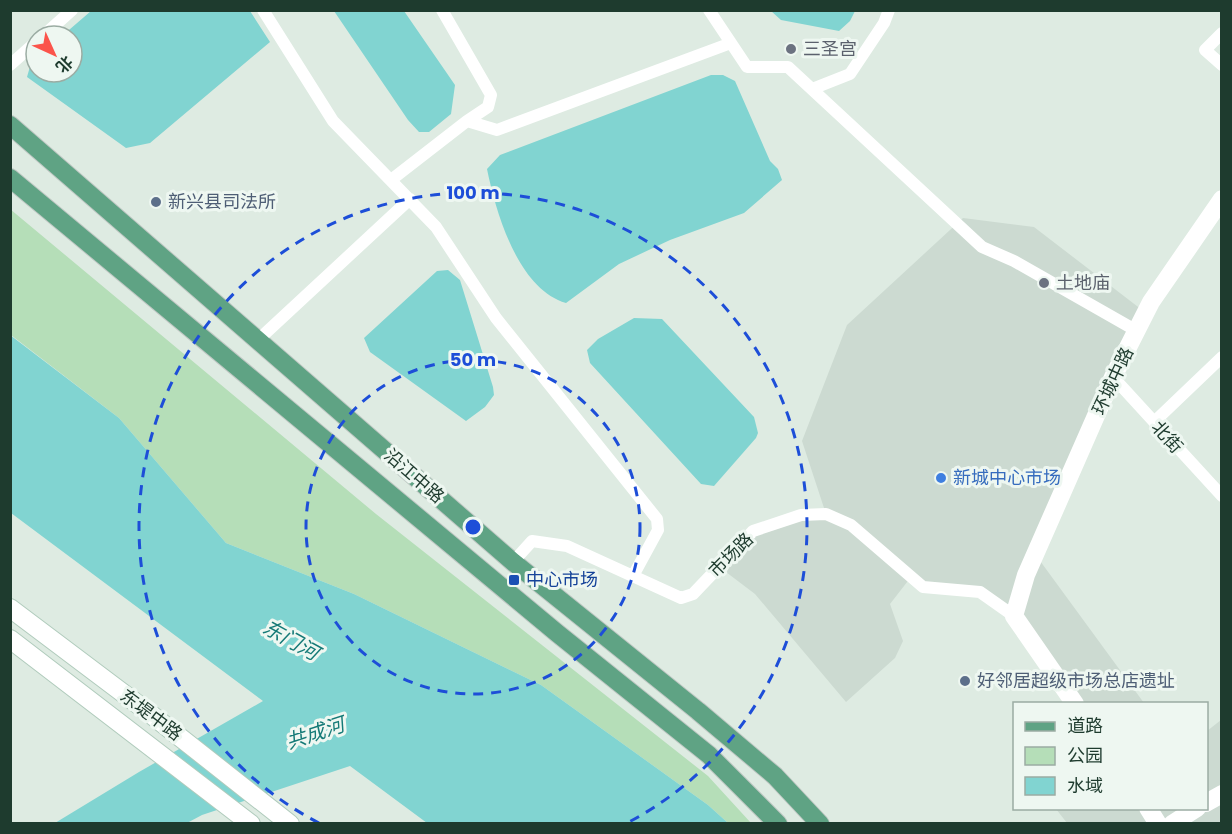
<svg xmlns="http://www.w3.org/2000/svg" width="1232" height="834" font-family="Poppins,'Noto Sans SC',sans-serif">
<rect width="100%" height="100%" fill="#deebe2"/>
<path fill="#ccdad1" d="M963,218L1034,227L1146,313L1035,554L1144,703H1075L1014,616L980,592L923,587L911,577L890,604L903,641L895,658L846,702L755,594L718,566L753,531L826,514L802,441L847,325Z
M1221,720V823H1067L1056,809L1206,808L1207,731Z"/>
<path fill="#b5deb8" d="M10,209L376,514L708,776L751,823H728L708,805L541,685L354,594L226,543L119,418L11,335Z"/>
<path fill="#81d4d1" d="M91,11H250L270,42L150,143L126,148L27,77L31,63L36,58V72H72V36H62Z
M334,11H404L455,85L451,114L429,132H419L408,120Z
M771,11V10L855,11L850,21L839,31L781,20Z
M711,75H723L735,81L770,161L778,169L782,180L744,213L670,240L619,264L566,303C518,289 496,213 487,169L500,155Z
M448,270L460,280L493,387L494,395L485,407L466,421L370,352L364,338L437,271Z
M634,318L662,319L754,417L758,433L756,438L714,486L701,484L590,363L587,350L598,339Z
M10,335L119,418L226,543L354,594L541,685L708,805L728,823H427L350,766L202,815L187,823H55L139,772L263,701L11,513Z"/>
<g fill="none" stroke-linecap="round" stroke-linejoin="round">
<defs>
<path id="secondary" d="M10,608L148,712L290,824
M10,639L251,824"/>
<path id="primary" d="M10,125L513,562L698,711L775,776L820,824
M10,178L557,633L709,755L778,824"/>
</defs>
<use href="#secondary" stroke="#b0cbbc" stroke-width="20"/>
<use href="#primary" stroke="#c0c8c4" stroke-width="20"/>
<path stroke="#fff" stroke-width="12" d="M263,10L333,121L436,227L496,318L657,519L658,530L633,576
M442,10L491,95L488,107L467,121
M709,10L747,67H788L982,247L1014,261L1137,331
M1222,33L1205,50L1222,65
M43,36L72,10
M10,65L36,42
M812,89L850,74L884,23L889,10
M391,180L467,121L497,130L731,43
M258,340L410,199
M1113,377L1222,496
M1154,422L1222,357
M513,562L532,541L567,546L681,598L693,594L753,531L801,515L826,514L851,525L923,587L980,592L1014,616"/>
<path stroke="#fff" stroke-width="18" d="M1075,704L1014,616L1026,575L1113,377L1151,302L1222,199
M1206,803L1222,794
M1148,808L1158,824
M1172,824L1197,808"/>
<use href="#secondary" stroke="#fff" stroke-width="18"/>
<use href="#primary" stroke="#5fa384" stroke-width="18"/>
</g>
<g fill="none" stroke="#1d4ed8" stroke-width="3" stroke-dasharray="10 8">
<circle cx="473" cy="527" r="167"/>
<path d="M319 823A334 334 0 1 1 627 823"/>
</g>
<g fill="#6b7280" stroke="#eef7f1" stroke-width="2">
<circle cx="791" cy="49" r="6"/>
<circle cx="1044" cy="283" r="6"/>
</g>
<g fill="#5c6f8a" stroke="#eef7f1" stroke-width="2">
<circle cx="156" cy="202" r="6"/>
<circle cx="965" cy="681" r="6"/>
</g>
<circle fill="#3f7fe0" stroke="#eef7f1" stroke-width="2" cx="941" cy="478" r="6"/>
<rect fill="#1a4fb4" stroke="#eef7f1" stroke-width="2" x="508" y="574" width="12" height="12" rx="3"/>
<g text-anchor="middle" stroke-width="6" stroke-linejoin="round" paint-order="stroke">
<g font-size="18" fill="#5b616d" stroke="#eef7f1" text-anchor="start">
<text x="803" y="55">三圣宫</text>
<text x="1056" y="289">土地庙</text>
</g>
<g font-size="18" fill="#4e5e75" stroke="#eef7f1" text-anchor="start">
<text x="168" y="208">新兴县司法所</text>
<text x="977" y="687">好邻居超级市场总店遗址</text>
</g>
<g font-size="18" fill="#1e3b2e" stroke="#eef7f1">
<text transform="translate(1113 381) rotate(-65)" y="6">环城中路</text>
<text transform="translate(1167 437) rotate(48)" y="6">北街</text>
<text transform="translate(414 476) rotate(41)" y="6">沿江中路</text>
<text transform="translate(731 555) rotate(-45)" y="6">市场路</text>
<text transform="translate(151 715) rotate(37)" y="6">东堤中路</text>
</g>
<g font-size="18" fill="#366cbe" stroke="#eef7f1" text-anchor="start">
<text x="953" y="484">新城中心市场</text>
</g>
<g font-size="18" fill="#164399" stroke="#eef7f1" text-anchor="start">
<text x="526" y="586">中心市场</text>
</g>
<g font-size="20" font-style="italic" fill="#157a77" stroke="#eef7f1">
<text transform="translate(291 640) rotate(29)" y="7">东门河</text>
<text transform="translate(315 733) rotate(-18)" y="7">共成河</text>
</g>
</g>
<circle cx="473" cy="527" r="9" fill="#1d4ed8" stroke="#eef7f1" stroke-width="3"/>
<g font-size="18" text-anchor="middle" font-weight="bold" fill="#1d4ed8" stroke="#eef7f1" stroke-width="6" stroke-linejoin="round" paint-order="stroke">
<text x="473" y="199">100 m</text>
<text x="473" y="366">50 m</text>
</g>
<rect width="1232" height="834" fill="none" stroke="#1e3b2e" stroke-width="24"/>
<rect x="1013" y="702" width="195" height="108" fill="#eef7f1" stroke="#9baca3" stroke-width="1.5"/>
<rect x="1025" y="722" width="30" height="9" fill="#5fa384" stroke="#9baca3" stroke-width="1.5"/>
<text x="1067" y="732" font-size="18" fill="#1e3b2e">道路</text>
<rect x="1025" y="747" width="30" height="18" fill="#b5deb8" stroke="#9baca3" stroke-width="1.5"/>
<text x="1067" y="762" font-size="18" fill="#1e3b2e">公园</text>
<rect x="1025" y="777" width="30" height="18" fill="#81d4d1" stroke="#9baca3" stroke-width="1.5"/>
<text x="1067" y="792" font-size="18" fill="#1e3b2e">水域</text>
<g transform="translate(54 54) rotate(135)"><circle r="28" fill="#eef7f1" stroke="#9baca3" stroke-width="1.5"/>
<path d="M0-4.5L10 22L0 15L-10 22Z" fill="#fb544b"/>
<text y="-9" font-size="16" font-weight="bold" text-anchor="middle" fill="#1e3b2e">北</text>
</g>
</svg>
